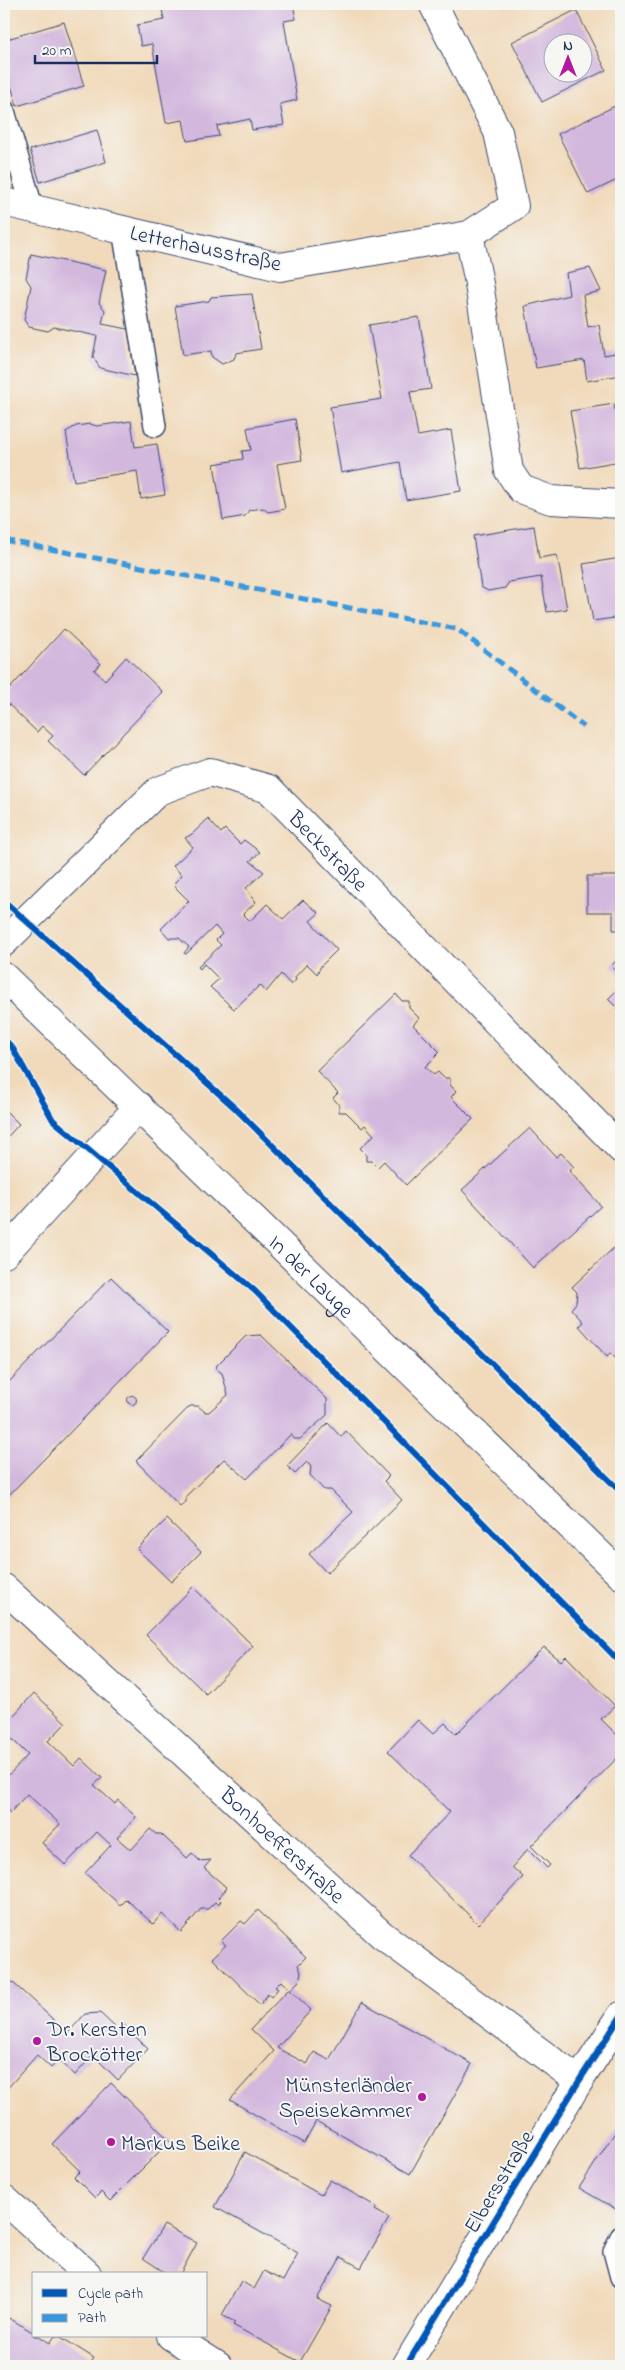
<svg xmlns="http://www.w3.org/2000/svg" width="625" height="2370" font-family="'Indie Flower',sans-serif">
<rect width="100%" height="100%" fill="#f6f6f2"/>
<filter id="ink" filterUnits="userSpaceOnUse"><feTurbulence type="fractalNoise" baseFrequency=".02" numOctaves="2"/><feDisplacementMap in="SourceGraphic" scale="10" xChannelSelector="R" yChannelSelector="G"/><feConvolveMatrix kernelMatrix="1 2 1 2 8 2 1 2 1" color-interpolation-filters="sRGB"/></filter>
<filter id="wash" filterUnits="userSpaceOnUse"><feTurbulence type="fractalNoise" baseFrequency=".0096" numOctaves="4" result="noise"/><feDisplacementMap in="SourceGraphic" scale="20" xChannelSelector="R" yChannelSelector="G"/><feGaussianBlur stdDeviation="1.12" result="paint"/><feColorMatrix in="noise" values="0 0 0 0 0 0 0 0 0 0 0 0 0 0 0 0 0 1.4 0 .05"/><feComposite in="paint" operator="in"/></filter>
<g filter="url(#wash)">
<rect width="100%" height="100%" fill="#f1dabb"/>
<g id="blocks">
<path fill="#d3b8de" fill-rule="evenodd" d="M161,4H188V8L214,4H293L296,19L284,21L297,100L280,104L284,125L252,130L250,119L217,126L219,136L187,141L183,120L166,123L152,44L141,46L137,25L164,20Z
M576,10L606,70L542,102L512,42ZM552,42H582V72H552Z
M64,22L84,86L17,106L4,61V40Z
M621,103V178L588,194L558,134Z
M97,130L106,162L40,182L30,150Z
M31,254L106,270L99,303L105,310L102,324L128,329L135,376L100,368L93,357L97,336L54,327L48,331L29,327L24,320L31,286L26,278Z
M590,268L601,291L583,295L588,327L599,325L604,355L621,352V375L587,381L584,360L536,368L525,306L569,295L566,273Z
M252,294L261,349L236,353L234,359L222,364L212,357L211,351L183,355L175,306L209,301L211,297Z
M419,317L431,389L410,392L418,436L451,430L461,491L406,500L400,462L341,473L330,407L382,399L369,325Z
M614,404L615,410L621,409V461L580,468L570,411Z
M295,419L302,460L277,464L285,509L268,512L263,508L249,510L245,516L223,520L214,464L243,459L242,451L251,450L247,428Z
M131,421L135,447L157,444L165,495L141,499L137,471L74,481L66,432L76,426L90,424L97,426Z
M534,526L539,558L557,555L567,609L547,612L541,577L509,582L505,588L488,591L481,587L473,536Z
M621,558V617L593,621L583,564Z
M64,629L101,664L94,670L105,680L126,657L163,692L84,775L48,741L53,736L42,726L37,732L4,700V695Z
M208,819L221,833L225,829L240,844L244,840L260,852L250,861L264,872L246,888L256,902L243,914L250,921L267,904L283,919L303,900L319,913L310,921L337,950L321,966L317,974L307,964L295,977L296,980L291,985L281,974L266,992L260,985L234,1009L210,987L219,979L204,964L200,969L198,967L221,945L216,940L222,934L215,926L186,954L184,953L189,947L179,938H169L161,929L189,901L176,888L175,882L182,875L173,866L193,847L185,838L192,834Z
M587,876H621V930H613V912H587Z
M621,956V975L611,966Z
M621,986V1012L608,999Z
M396,994L402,1001H409V1008L419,1018L413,1025L440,1052L425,1067L434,1075L438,1072L444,1078H450V1085L456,1091L451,1097L473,1119L406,1185L384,1161L378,1167L372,1161H366V1154L360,1148L374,1135L365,1125L362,1128L346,1112H339V1105L333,1098L338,1093L317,1071Z
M4,1109L19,1124L4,1141Z
M530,1128L556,1157L561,1153L574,1167L569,1171L601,1206L533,1268L462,1190Z
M621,1241V1363L610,1353L607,1357L579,1326L583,1322L571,1309L576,1303L577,1292L572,1287Z
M111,1277L168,1332L4,1500V1387Z
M261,1335L327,1399V1415L300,1439H294L291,1434L247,1479L224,1459L186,1496V1502L180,1506L136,1461L190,1406H198L205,1412H209L228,1395L222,1373L216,1369L217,1365L246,1336Z
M127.5 1400a4.5 4.5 0 1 1 9 0a4.5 4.5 0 1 1-9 0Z
M328,1423L341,1437L346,1431L389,1476L384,1481L402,1500L327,1573L309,1554L353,1512L331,1490H324L310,1475L311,1467L307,1462L295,1474L287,1466Z
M167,1519L201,1552L171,1582L137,1549Z
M193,1587L253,1646L206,1694L146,1635Z
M544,1647L561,1661L566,1656L615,1706L601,1719L621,1739V1754L531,1846L550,1865L547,1868L528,1849L512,1867L523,1877L478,1924L408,1855L450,1812L388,1751L418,1720L433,1734L445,1723L456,1734Z
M34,1693L66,1723L48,1741L74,1766L81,1758L102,1778L94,1785L115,1804L118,1800L136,1817L117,1838L131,1850L150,1829L156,1834H161L187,1858L192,1853L200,1861L211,1860L204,1868L227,1888L218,1898L221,1901L218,1905L215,1902L208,1909H201L181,1932L162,1914L153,1924L126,1899L120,1905L85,1873L111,1845L97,1832L65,1865L42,1843L60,1824L27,1794L10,1813L4,1807V1780L28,1755L4,1731V1726Z
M258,1910L306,1957L298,1965L301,1972L299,1981L290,1990L311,2010L277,2048L307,2064L314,2052L329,2060L362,2002L472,2064L410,2174L316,2121L304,2143L230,2100L274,2051L251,2029L289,1989L281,1981L275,1987L278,1989L271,1997L268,1994L260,2005L212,1958L226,1945L221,1941L241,1921L245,1924Z
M11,1981L68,2033L85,2014L100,2013L118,2030L123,2024L148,2049L118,2080L93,2055L75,2075L59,2060L51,2068L37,2055L4,2092V1989Z
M111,2083L170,2141L110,2201L101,2192L95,2198L74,2177L80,2171L52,2144Z
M621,2123V2212L579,2188Z
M245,2152L321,2195L330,2180L377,2207L375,2210L389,2218L361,2268L341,2257L317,2299L332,2306L300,2362L233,2325L235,2322L222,2315L241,2281L254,2289L264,2271L283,2281L298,2253L215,2207Z
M164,2225L197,2243L180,2274H167L143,2258Z
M9,2318L34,2333V2336H39L50,2343L55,2336H59L94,2358L89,2366H4V2327Z"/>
</g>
</g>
<g filter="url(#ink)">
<use href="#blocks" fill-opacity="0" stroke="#3b496c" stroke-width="1"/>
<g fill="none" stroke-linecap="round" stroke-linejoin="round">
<defs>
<path id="service" d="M4,111L32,207
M123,229L155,426
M621,2237L614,2251L621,2277"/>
<g id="minor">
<path d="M4,202L280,267L469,235L514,206L498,132L433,4"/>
<path d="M469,235L478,278L509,471L521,489L551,500L621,504"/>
<path id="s1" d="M4,942L158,791L210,772L269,789L621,1149"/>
<path d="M4,1254L139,1106"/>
<path id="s2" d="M4,1588L382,1935L579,2081"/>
<path d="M4,2199L87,2274"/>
<path d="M171,2336L218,2366"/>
</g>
<g id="tertiary">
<path id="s3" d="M4,977L621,1575"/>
</g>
<path id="secondary" d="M406,2366L579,2081L621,2016"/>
</defs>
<use href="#service" stroke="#3b496c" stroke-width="24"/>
<use href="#minor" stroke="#3b496c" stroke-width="30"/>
<use href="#tertiary" stroke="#3b496c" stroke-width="30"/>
<use href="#secondary" stroke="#3b496c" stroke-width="30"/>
<use href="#service" stroke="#fff" stroke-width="21"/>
<use href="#minor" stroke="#fff" stroke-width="28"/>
<use href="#tertiary" stroke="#fff" stroke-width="28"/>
<use href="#secondary" stroke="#fff" stroke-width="28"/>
<path stroke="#3a97de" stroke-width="5" stroke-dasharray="10 5" stroke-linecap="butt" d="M4,540L457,629L584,727"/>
<defs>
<path id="cycleway" d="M4,901L235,1108L621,1492
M4,1039L12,1047L53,1120L255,1291L621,1663
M406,2366L579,2081L621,2016"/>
</defs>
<use href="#cycleway" stroke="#f6f6f2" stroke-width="9"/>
<use href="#cycleway" stroke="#0057b8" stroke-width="6"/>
</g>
</g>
<g fill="#b5179e" stroke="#f6f6f2" stroke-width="2">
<circle cx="37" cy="2041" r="5"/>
<circle cx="422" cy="2097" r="5"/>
<circle cx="111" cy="2142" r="5"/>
</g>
<g text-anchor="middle" stroke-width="4" stroke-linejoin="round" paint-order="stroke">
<g font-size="22" fill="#1b2f5e" stroke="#f6f6f2">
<text transform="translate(206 247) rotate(12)" y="8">Letterhausstraße</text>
<text dy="8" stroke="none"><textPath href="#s1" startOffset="418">Beckstraße</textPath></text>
<text dy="8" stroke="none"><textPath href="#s3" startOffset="429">In der Lauge</textPath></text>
<text dy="8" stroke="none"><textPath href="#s2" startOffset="379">Bonhoefferstraße</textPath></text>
<text transform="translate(498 2181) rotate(-59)" y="8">Elbersstraße</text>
</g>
<g font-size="22" fill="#1b2f5e" stroke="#f6f6f2" text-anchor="start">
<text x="47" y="2036">Dr. Kersten<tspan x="47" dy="25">Brockötter</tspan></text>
<text x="412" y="2092" text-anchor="end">Münsterländer<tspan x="412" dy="25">Speisekammer</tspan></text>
<text x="121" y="2150">Markus Beike</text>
</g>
</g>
<rect width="625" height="2370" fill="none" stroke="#f6f6f2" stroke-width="20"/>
<rect x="32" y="2272" width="175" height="65" fill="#f6f6f2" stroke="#9ea6b7"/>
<rect x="42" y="2289" width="25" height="8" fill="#0057b8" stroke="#9ea6b7"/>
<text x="78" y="2298" font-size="15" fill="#1b2f5e">Cycle path</text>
<rect x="42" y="2314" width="25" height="8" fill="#3a97de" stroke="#9ea6b7"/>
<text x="78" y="2322" font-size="15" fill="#1b2f5e">Path</text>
<g transform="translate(568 58)"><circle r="24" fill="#f6f6f2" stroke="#9ea6b7"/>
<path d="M0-4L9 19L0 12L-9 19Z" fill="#b5179e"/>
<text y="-8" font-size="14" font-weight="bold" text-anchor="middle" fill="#1b2f5e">N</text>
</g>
<path d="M35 55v8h122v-8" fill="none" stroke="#1b2f5e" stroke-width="2.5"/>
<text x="42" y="55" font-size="15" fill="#1b2f5e" stroke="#f6f6f2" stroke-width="4" paint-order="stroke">20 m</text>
</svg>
